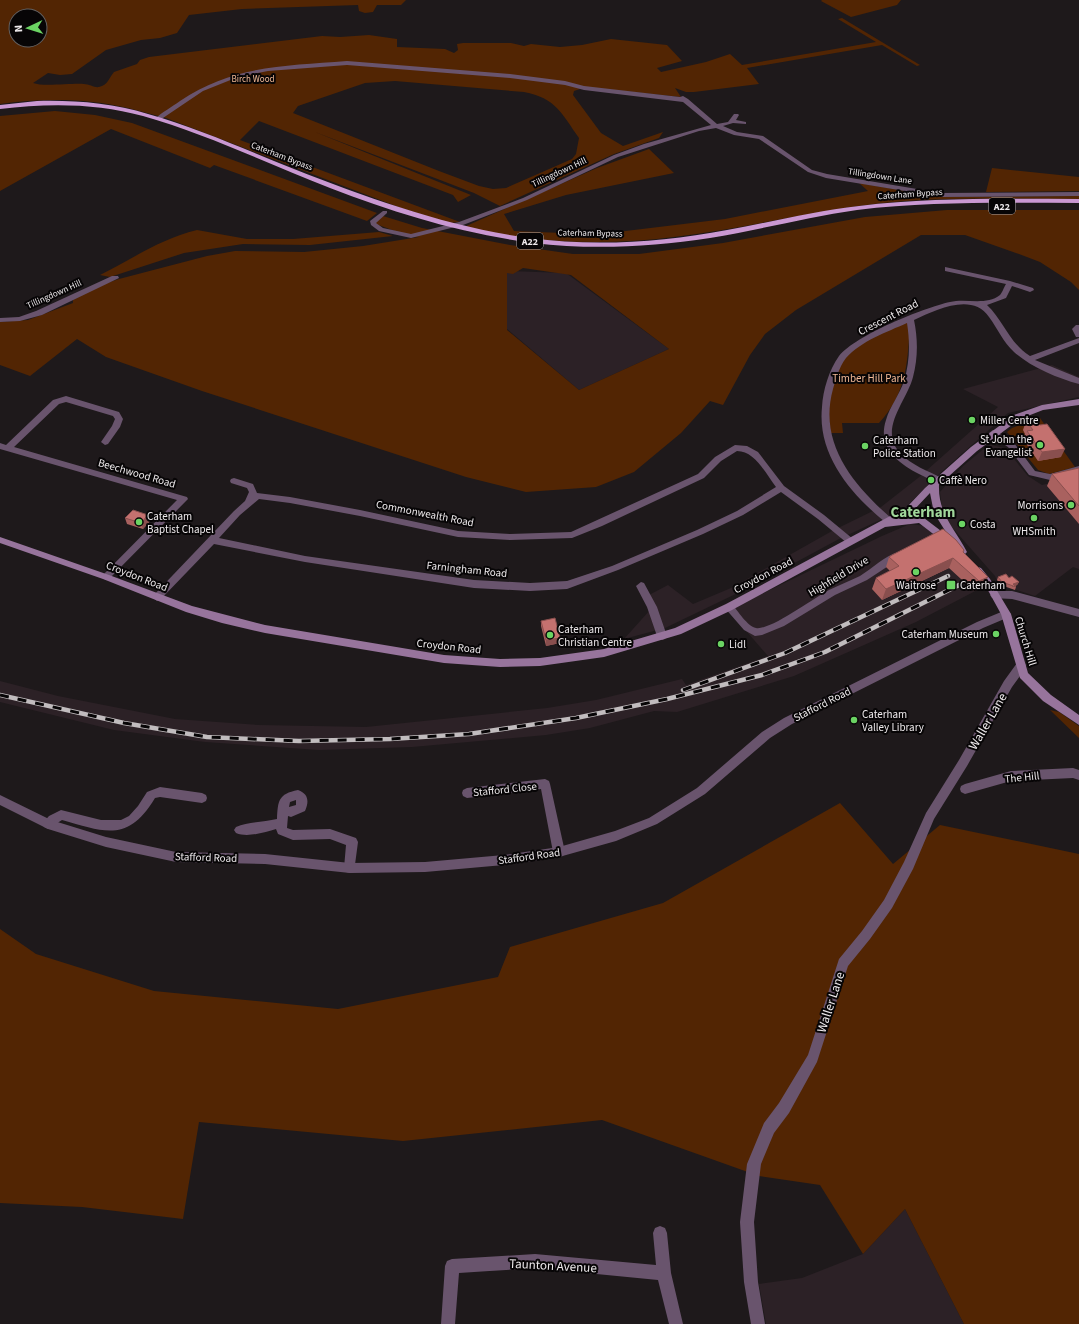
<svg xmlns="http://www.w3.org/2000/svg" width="1079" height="1324" font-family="'Source Sans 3',sans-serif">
<rect width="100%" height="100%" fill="#1e191b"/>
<path fill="#2c2126" d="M507,271L566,273L669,349L579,390L507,329Z
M1052,365L1079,377V397L1008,413L938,475L904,509L839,539L746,589L665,628L624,639L650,610L649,595L668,585L693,604L731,588L832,531L881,507L918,478L998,407L963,389Z
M991,445L1005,448L1028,476L1042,485L1079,476V569L1073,567L1035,596L1017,590L1000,587L995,576L943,517L940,492L963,466L986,447Z
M910,524L926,526L959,563L983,587L916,622L794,676L677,712L654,711L590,728L546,735L412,747L319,750L205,742L114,730L0,702V681L58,696L175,719L259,725L366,727L547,708L596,700L682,679L686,685L768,656L728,610L882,536Z
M905,1209L964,1324H766L759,1284L802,1278L863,1254Z"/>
<path fill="#522503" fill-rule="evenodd" d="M0,0H406L401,5H377L373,12L365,13L359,11L358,5L242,9L189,15L177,33L160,38L141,40L106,50L72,74L60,75L48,73L33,83C43,87 71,83 84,84C89,84 95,88 99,87C108,85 109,78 114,72L137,64L140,60L149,57L322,36L340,37L369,35L397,39V47L445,49L454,53L458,50L457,44L463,43H511L524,46L531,44L560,47L582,45L611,39L667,45L682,61L657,68L661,72L706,62L730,54L742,65L876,42L838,19L842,18L920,65L917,66L882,45L747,68L759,84L694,92H686L675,88L681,97L586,87L574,91L573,95L601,133L623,146L663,132L659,138L614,154L500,206L474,193L315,132L471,195L458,202L453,195L259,121L240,140L460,222L449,223L401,208L166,118C153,115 141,111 128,108C87,98 41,98 0,104ZM16,16H40V40H16ZM395,81L524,92C556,98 562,114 579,138L576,154L572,159L506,188L493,189L479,186L439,171L293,113L298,106L365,83Z
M822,0H901L897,5L851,17L821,1Z
M55,111L95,115L132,123L377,213L367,221L214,165L210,168L111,129L0,191V116Z
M649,149L674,173L566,195L504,214L514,231L562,233H609L725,219L868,191L859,183L940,197L1079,196V199C1011,199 941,196 874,204C807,212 741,229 674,237C604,246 532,243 464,227L597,168Z
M992,168L1079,177V191L986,192Z
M947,210H1079V290L1071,282L1040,262L1019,254L965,235H921L796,310L765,334L750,355L723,405L710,401L681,433L634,472L596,487L526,492L466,477L202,391L106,357L77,339L30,376L0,365V322L28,320L73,303V300L98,286L119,279L207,256L235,251L304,252L363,246L419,237L408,236L376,224L375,221L383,216L422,228L510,245L573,254H639L723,243L865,217ZM523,268L571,275L669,349L579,390L507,330V273L513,274Z
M197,230L247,239H293L379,232L393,236L310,245L243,244L184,253L110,277L100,275C134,258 160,239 197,230Z
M910,319C908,358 908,392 879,423H842L843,433H827L826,396L844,356L864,342Z
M1040,418L1075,467L1049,474L1038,470L1007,432L1012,428Z
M1050,710L1059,712L1079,726V738Z
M840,803L893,864L940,825L1079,854V1324H964L905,1209L863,1254L820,1185L759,1176L602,1120L403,1141L199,1122L183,1219L82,1207L0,1203V929L36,954L154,991L338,1009L498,977L510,947L663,903Z"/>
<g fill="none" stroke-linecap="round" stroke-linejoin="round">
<path fill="#69546d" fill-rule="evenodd" d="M347,61L510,74L565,81L584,86L680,97L683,96L688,99L717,124L728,122L734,114H738L739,115L736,120L746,122V124L733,123L723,126L737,132L763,136L812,170L827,174L941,193L1079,192V196L941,197L826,178L808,172L759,139L734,135L716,128L699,131L618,157L527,200L463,225L411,238L379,231L371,225L370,221L383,211H387V213L376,223L383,228L411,234L459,222L523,198L614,155L644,144L711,125L683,102L584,90L565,85L510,78L347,65L268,71L238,77L203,91L160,120L155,119C162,112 172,107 180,101C233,65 285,66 347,61Z
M945,267L1010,281L1033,288L1034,290L1030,292L1012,286L1006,298L987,305C1004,321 1009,343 1030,356L1079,338V343L1035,360L1079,378V384C1057,378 1031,367 1014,352C1003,342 998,329 989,317C972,292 936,310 914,320C918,339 918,358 913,377C907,401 878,429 900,453C911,465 928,471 942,478L943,480L939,483C932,481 926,477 919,474C898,463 877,447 886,420C890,406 900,394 904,381C910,362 910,342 907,323C887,332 861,341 846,358C839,367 836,379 833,389C818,443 853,485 891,518L893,520L891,522H885C851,494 817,455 822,407C823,390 829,370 839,356C856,335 923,308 950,302C966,298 986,306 1000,295C1002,293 1004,287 1006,284L945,271Z
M112,276H118L119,278L42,315L20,321L0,322V318L19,317L36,311Z
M1076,325H1079V337H1076L1072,329Z
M66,396L119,412L123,419L120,427L108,444L105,445L101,442L112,426L115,419L113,416L66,402L59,404L14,447L187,497L188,499L109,579L106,580L101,577L103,575L177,500L0,449V443L6,445L53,400Z
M993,430L1014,443L1035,471L1050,474L1079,466V472L1050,480L1029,475L1008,447L990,435L989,433Z
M735,445L747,446L758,452L784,486L824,515L853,539L855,541L853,543H847L818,519L781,492L743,515L703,534L618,570L567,589L530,591L474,588L305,562L214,544L160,600L157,601L152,597L234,511L245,501L249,492L247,488L231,483L230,481L231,479L234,478L253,484L257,493L290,497L360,510L458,531L510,534L571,532L698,474L715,457ZM737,451C755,451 766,474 776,487L737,511L697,530L612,566L567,581L530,583L474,580L305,556L219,538L240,515L259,499L290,503L360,516L458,537L510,540L572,538L602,526L704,478L721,461Z
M899,552L904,555L902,557L867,580L835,595L784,626L762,635L755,636L744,630L724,607L729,603L732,604C738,611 747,626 756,628C770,631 815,597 829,590C839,585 850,581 860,576C873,568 884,556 899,552Z
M641,582L644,583L657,607L667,636L665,639L662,640L657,636L647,607L636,586Z
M1021,662L1025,663L1026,666L1025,669L1012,687L967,766L934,819L913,869L892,908L870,939L848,966L817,1062L789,1113L774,1133L761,1164L754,1222L758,1282L765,1324H751L744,1282L740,1222L747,1164L764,1123L779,1103L808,1055L839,959L862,931L884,900L904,862L926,813L959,760L1004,681L1017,663Z
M1073,768L1079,770V780L1073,778L1011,781L965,794L961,792L960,789L961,786L965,784L1011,771Z
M545,779L549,781L550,784L565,852L563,856L559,857L555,856L553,852L541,789L467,798L463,796L462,793L463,790L467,788Z
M160,787L202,793L206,795L207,798L206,801L202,803L160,797L155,798C128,843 105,832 62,820L48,829L44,827L42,824L49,816L61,810L101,820H121L129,816L138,806L147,792Z
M298,790C309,794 309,802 305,811L291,817L288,816L287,828L293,830L330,829L356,838L358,842L354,872L350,873L346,872L344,868L346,845L330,839L293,840L278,834L276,829C265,832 248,838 236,833L234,830L236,827C248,822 264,822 277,819C278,801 278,794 298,790ZM296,800V805L289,807L290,802Z
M660,1226L665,1228L667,1233L671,1273L683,1324H669L658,1280L535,1268L459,1273L455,1324H441L445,1266L447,1261L452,1259L535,1254L656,1265L653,1233L655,1228Z"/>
<path fill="#69546d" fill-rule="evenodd" d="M995,591H1012L1079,609V617L1012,599L992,598L990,595Z
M1006,610L1011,614L1009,617L983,628L792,724L770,738L705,794L657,824L616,841L559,857L504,865L425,872L350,873L265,864L176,862L106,847L48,829L0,805V795L51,820L106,837L176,852L265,854L350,863L425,862L504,855L559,847L615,831L649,818L697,788L762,732L784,718L977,622Z"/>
<path fill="#97749c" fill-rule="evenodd" d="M1079,399V405L1043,410L1020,419L977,451L939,485C938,514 954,527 967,552L965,554H959L952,542L948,544L945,543L919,523L885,527L732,610L681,634L604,657L540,666L500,667L444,663L265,633L222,623L186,612L103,579L0,543V537L109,575L192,606L265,625L444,655L500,659L540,658L604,649L675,628L726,604L907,507L925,488L971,447L1014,415L1042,405ZM930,493L934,513L949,537L924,518L898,519L913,511Z
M978,567L981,568L990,579L1011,614L1028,673L1051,695L1079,715V725L1043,701L1020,678L1001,614L984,583L973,570Z"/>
<path fill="#ca98d2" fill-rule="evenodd" d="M37,101C74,100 112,103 148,114C198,128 246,150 294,169C371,199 448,227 530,238C596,247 663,242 727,230C771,222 815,211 859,206C932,197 1006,199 1079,199V203C1005,203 931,201 857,210C808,217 759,230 710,238C651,247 592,250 533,243C463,234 395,213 330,188C269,164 206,134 143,116C97,103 47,103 0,109V105Z"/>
<defs>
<path id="rail" d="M683,690L785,653L948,576
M0,695L124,723L207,737L299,741L390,739L469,734L576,718L667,699L762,675L825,652L959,585"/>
</defs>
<use href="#rail" stroke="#c1bcbe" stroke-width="4.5"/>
<use href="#rail" stroke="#070506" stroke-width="3" stroke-dasharray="9" stroke-linecap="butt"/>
</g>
<path fill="#a9615f" d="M1026,421L1061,457L1038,461L1023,439L1025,434L1023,430Z
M1079,468V524L1047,486L1052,474Z
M125,518L151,520L143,529L127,524Z
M963,552L983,587L974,591L949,568L882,600L872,589L876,578L890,571L886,567L889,557Z
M998,577L1009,578L1019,582L1017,585L1015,586L1016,587L1015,590L1001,585L997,580Z
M541,621L560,643L546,646L541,626Z"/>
<path fill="#894f4e" d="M1065,449L1061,457L1038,461L1042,452Z
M148,515L151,520L143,529L141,523Z
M953,558L949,568L882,600L886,589Z
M988,577L983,587L974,591L979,581Z
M1019,582L1017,585L1012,587L1013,584Z
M560,638V643L546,646V640Z"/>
<path fill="#c4716f" stroke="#894f4e" d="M1036,420L1040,425L1047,424L1065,449L1042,452L1027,431L1033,430L1026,421Z
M1079,468V506L1052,474Z
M133,510L148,515L141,523L125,518Z
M943,529L956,540L964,550L963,552L988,577L979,581L953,558L886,589L876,578L899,566L889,557L892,555Z
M1006,574L1009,578L1012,576L1019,582L1013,584L1016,587L1002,582L998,577Z
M555,618L560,638L546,640L541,621Z"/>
<g fill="#6bd363" stroke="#070506" stroke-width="1.5">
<circle cx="972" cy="420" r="4"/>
<circle cx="1040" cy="445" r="4"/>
<circle cx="865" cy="446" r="4"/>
<circle cx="931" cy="480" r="4"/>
<circle cx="1071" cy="505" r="4"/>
<circle cx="1034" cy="518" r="4"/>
<circle cx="139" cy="522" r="4"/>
<circle cx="962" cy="524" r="4"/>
<circle cx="916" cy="572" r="4"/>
<rect x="946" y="580" width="10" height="10" rx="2"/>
<circle cx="996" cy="634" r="4"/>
<circle cx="550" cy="635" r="4"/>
<circle cx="721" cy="644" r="4"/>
<circle cx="854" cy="720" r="4"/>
</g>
<g text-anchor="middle" stroke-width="4" stroke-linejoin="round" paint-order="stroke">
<g font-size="9" fill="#f2b996" stroke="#070506">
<text x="253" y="82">Birch Wood</text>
</g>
<g font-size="9" fill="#eeeaec" stroke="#070506">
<text transform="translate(282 156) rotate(21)" y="3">Caterham Bypass</text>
<text transform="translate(559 172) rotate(-25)" y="3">Tillingdown Hill</text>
<text transform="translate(880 176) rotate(9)" y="3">Tillingdown Lane</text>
<text transform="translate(910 194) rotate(-4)" y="3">Caterham Bypass</text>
<text transform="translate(590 233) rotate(1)" y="3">Caterham Bypass</text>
<text transform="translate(54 294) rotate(-24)" y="3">Tillingdown Hill</text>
</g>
<g fill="#070506" stroke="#a9a5a7" stroke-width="1">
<rect x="989" y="198" width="26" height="16" rx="3"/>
<rect x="517" y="233" width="26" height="16" rx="3"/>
</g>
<g font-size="10" font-weight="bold" fill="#eeeaec">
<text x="1002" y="210">A22</text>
<text x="530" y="245">A22</text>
</g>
<g font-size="11" fill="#eeeaec" stroke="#070506">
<text transform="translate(888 317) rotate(-27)" y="4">Crescent Road</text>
<text transform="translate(137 473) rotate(16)" y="4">Beechwood Road</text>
<text transform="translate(425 513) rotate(11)" y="4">Commonwealth Road</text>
<text transform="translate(467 569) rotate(6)" y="4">Farningham Road</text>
<text transform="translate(763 575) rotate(-28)" y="4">Croydon Road</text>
<text transform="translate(137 576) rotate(21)" y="4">Croydon Road</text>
<text transform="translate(838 576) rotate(-31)" y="4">Highfield Drive</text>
<text transform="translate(1026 641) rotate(73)" y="4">Church Hill</text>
<text transform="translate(449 646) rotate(6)" y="4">Croydon Road</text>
<text transform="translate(822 704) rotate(-27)" y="4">Stafford Road</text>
<text transform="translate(1022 777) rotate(-6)" y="4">The Hill</text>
<text transform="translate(505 789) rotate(-6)" y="4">Stafford Close</text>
<text transform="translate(529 856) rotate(-8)" y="4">Stafford Road</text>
<text transform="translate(206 857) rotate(2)" y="4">Stafford Road</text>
</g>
<g font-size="11" fill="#f2b996" stroke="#070506">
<text x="869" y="382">Timber Hill Park</text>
</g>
<g font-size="11" fill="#eeeaec" stroke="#070506" text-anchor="start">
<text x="980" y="424">Miller Centre</text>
<text x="1032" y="443" text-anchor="end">St John the<tspan x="1032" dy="13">Evangelist</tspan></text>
<text x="873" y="444">Caterham<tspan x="873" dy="13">Police Station</tspan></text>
<text x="939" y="484">Caffè Nero</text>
<text x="1063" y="509" text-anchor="end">Morrisons</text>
<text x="147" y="520">Caterham<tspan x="147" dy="13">Baptist Chapel</tspan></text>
<text x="970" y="528">Costa</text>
<text x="1034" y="535" text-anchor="middle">WHSmith</text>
<text x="916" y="589" text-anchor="middle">Waitrose</text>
<text x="960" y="589">Caterham</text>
<text x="558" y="633">Caterham<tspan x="558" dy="13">Christian Centre</tspan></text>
<text x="988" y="638" text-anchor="end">Caterham Museum</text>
<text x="729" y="648">Lidl</text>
<text x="862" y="718">Caterham<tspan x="862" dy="13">Valley Library</tspan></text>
</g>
<g font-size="13" fill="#eeeaec" stroke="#070506">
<text transform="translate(987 721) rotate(-60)" y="5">Waller Lane</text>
<text transform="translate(830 1002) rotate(-72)" y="5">Waller Lane</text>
<text transform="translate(553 1265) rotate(3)" y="5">Taunton Avenue</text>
</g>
<g font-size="15" font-weight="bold" fill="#a0d69a" stroke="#070506">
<text x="923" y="517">Caterham</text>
</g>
</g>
<g transform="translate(28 28) rotate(266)"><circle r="19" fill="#070506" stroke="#636162"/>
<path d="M0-3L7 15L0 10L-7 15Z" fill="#6bd363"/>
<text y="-6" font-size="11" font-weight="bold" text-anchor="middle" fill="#eeeaec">N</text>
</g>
</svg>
